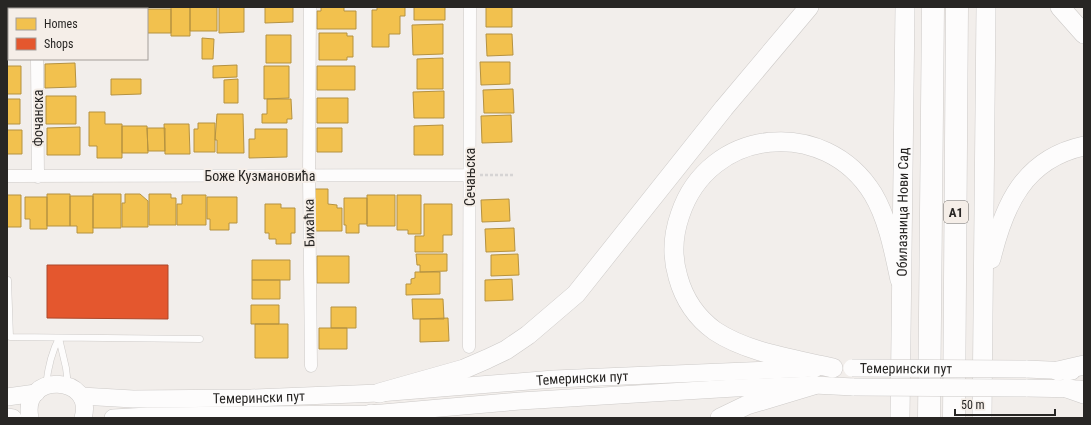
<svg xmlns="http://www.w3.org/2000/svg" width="1091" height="425" font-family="'Roboto Condensed',sans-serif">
<rect width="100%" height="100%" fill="#f2eeeb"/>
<path fill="#f2c14e" stroke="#b59241" d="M45,7H74V9H45Z
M85,7H123V9H85Z
M126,7H143V9H126Z
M171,7H190V36H171Z
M190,7H217V31H190Z
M219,7H244V32L219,33Z
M265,7H293V22L265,23Z
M321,7H344V11H356V29H317V11H321Z
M377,7H405V16H400V34H389V47H372V10H377Z
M414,7H445V20H414Z
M486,7H512V27H486Z
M7,8H21V9H9V33H7Z
M143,9H171V33H147V9Z
M443,24V54L413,55L412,25Z
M319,33H347V36H353V57H347V60H319Z
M486,34H512L513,55L487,56Z
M266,35H291V63H266Z
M7,36H9V55H7Z
M202,38L214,39L213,59H202Z
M443,58V89H417V59Z
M480,62H510V84L481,85Z
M75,63L76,87L45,88V64Z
M237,65V77L213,78V66Z
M7,66H21V94H7Z
M264,66H289V98L264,99Z
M317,66H355V90H317Z
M111,79H141V94L111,95Z
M238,79V103H224V80Z
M513,89L514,113H484L483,90Z
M444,91V118H414L413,92Z
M46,96H76V124H46Z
M317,98H348V123H317Z
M7,99H20V124H7Z
M267,99H291L292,119H287V123H262V114H267Z
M89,112H105V124H122V158H97V146H89Z
M217,114H243L244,153H217V140H215Z
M511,115L512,142L482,143L481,116Z
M198,123H215V152H194V129H198Z
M164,124H189L190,154H165Z
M443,125V155H414V126Z
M122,126H147L148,153H122Z
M80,127V155H47V128Z
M147,128H165V151H148Z
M317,128H342V152H317Z
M255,129H287V157L249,158V139H255Z
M7,130H22V154H7Z
M314,189H328V204L337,205V208H342V231H314Z
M47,194H70V226H47Z
M93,194H121V228H93Z
M125,194H140L148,201V227H122V203H125Z
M149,194H171V198H176V225H149Z
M7,195H21V227H7Z
M182,195H206V225H177V204H182Z
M367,195H395V226H367Z
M397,195H421V234H408V230H397Z
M70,196H93V233H77V226H70Z
M25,197H47V229H30V219H25Z
M207,197H237V223H229V230H210V219H207Z
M344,198H367V224H359V233H346V225H344Z
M509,199L510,221L482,222L481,200Z
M265,204H281V208H295V233H291V244H276V239H269V233H265Z
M424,204H452V235H443V252H415V236H424Z
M514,228L515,251L486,252L485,229Z
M416,254H447V271L420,272V265H417Z
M518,254L519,275L491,276V255Z
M317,256H349V283H317Z
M252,260H290V280H252Z
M415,272H440V294L406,295V284H411V279L415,278Z
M512,279L513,300L485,301V280Z
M252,280H280V299H252Z
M412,299H443L444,319H413Z
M251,305H279V324H251Z
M331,307H356V328H331Z
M448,318L449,341L420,342V319Z
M255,324H288V358H255Z
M319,328H347V349H319Z"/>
<path fill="#e4572e" stroke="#ac482b" d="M47,265H168V319L47,318Z"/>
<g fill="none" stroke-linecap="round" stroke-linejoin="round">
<defs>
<path id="service" d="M8,280L10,337L200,339
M46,385C48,368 51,353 59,338L66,368L68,385"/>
<path id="minor" d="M37,7V9
M310,7L309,175L311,366
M37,59L38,177
M7,176L470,175
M469,347L470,7"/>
<g id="secondary">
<path d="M1026,369L1072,371"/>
<path d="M1026,388L1080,389"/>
<path id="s1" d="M81,396L133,399L251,398L379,393L554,379L816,368"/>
<path d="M7,397L36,393"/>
<path d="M7,417L13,418"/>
<path d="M30,418C20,371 96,375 83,418"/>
<path d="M113,418L148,416L371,414L520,401L735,388L814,385L854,387"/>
</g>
<g id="primary">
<path d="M1060,7L1084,34"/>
<path d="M991,259C1004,205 1024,159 1084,146"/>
<path d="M833,368C795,359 748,353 715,331C697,318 684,299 678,277C672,257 673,235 680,215C709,127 825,116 873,194C888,219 894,252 900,280"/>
<path d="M1058,371L1084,365"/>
<path d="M1067,388L1084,394"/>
<path d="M379,393L464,369L487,359L506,350L528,335L576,294L724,108L809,7"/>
<path d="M371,414L390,418"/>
<path d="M720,418L747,405L814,385"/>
<path id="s2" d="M900,418L905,7"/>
<path d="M982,418L986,7"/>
</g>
<path id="motorway" d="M929,418L933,7
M954,418L957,7"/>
</defs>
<use href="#service" stroke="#cdcac8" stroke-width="7"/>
<use href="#minor" stroke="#cdcac8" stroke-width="13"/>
<use href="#secondary" stroke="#cdcac8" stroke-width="18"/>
<use href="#primary" stroke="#cdcac8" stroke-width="20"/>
<use href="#motorway" stroke="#cdcac8" stroke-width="23"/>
<path stroke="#d6d4d4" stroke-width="2.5" stroke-dasharray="3 2" stroke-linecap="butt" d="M480,175H514"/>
<use href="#service" stroke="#fdfcfc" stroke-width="6"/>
<use href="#minor" stroke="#fdfcfc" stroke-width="12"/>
<use href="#secondary" stroke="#fdfcfc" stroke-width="17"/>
<use href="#primary" stroke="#fdfcfc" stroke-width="19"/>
<use href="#motorway" stroke="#fdfcfc" stroke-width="22"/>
<defs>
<g id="secondary-bridge">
<path id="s3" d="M852,368L1026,369"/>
<path d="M854,387L1026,388"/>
</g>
</defs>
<use href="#secondary-bridge" stroke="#cdcac8" stroke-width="18" stroke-linecap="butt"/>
<use href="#secondary-bridge" stroke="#fdfcfc" stroke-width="17"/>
</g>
<g text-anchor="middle" stroke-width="4" stroke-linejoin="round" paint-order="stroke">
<rect fill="#f5eee8" stroke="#66625f" stroke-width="1" x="944" y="201" width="24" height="22" rx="3"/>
<g font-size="13" font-weight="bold" fill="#282624">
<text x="956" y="217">A1</text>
</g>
<g font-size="14" fill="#282624" stroke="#f5eee8">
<text transform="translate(38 118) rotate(-90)" y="5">Фочанска</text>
<text x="260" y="181">Боже Кузмановића</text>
<text transform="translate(470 177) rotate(-90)" y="5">Сечањска</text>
<text dy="5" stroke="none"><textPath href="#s2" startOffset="206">Обилазница Нови Сад</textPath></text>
<text transform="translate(309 223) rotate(-91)" y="5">Бихаћка</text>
<text dy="5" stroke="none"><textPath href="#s3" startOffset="54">Темерински пут</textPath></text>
<text dy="5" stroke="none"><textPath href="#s1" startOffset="502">Темерински пут</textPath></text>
<text dy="5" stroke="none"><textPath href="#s1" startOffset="178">Темерински пут</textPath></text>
</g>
</g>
<rect width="1091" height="425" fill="none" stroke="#282624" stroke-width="16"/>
<rect x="8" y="8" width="140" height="52" fill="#f5eee8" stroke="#a39e9a"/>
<rect x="16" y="18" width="20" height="12" fill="#f2c14e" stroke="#a39e9a"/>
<text x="44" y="28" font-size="12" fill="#282624">Homes</text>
<rect x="16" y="38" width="20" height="12" fill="#e4572e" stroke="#a39e9a"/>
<text x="44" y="48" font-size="12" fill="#282624">Shops</text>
<path d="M955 409v6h100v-6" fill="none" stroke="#282624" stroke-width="2"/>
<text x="961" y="409" font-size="12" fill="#282624" stroke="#f5eee8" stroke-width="3" paint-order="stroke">50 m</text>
</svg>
